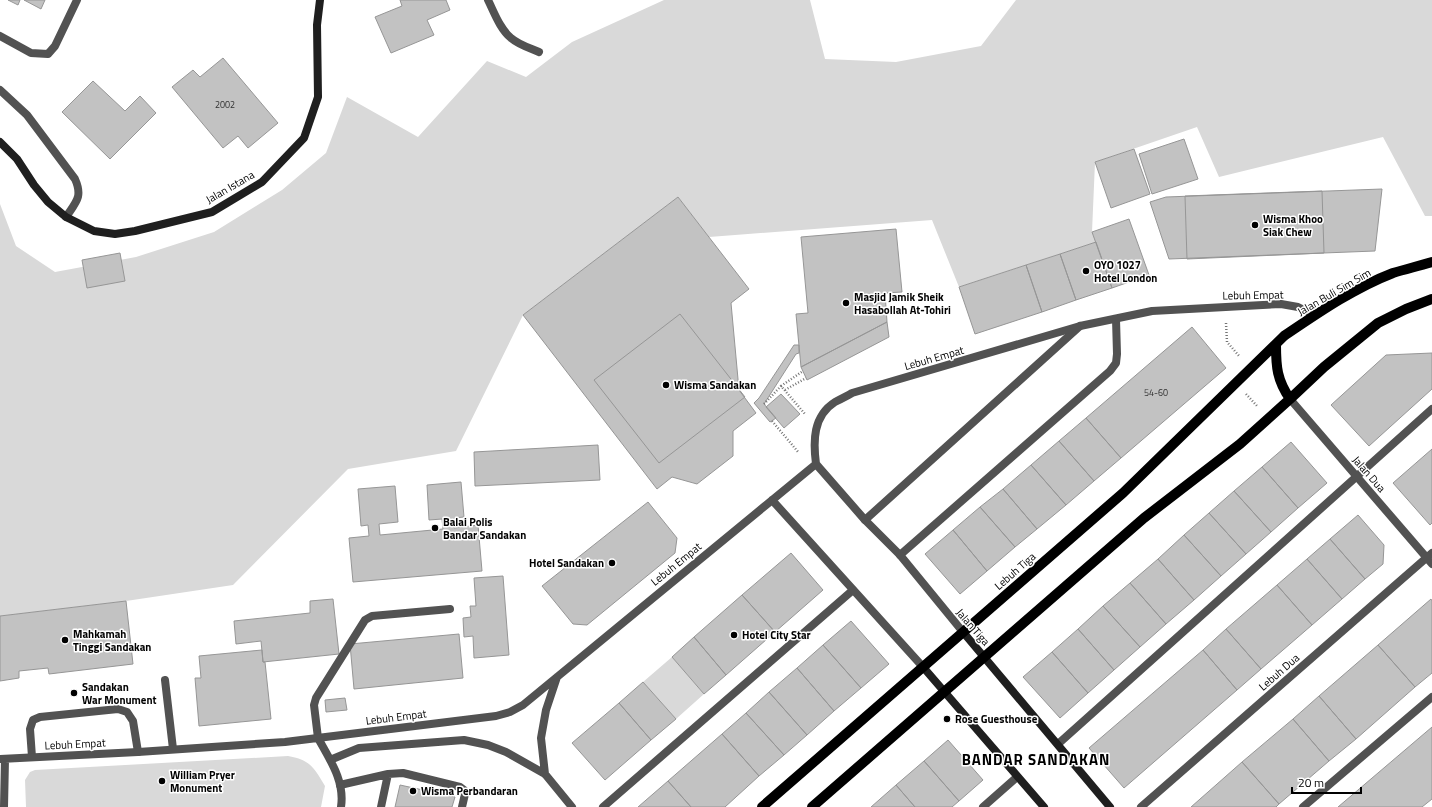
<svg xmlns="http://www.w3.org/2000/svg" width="1432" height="807" font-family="'Titillium Web',sans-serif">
<rect width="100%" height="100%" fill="#fff"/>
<path fill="#d9d9d9" d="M664,0H810L825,59L896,62L981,46L1016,0H1432V216H1425L1383,137L1219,177L1197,127L1095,162L1092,232L1096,242L959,287L932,220L709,237L678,197L523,315L456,451L348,469L233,585L126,601L0,616V204L16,246L55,272L136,257L214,232L282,190L326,153L347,97L418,137L487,61L526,77L572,42Z
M672,657L704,694L676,719L643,682Z
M288,756C311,760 314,768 325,786L321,807H26L25,780L30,772L35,770Z"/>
<path fill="#c2c2c2" stroke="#969696" d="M8,0H20L18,5Z
M24,0H45L41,9Z
M400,0H446L450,10L427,20L434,35L391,53L375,17L402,6Z
M223,58L278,123L248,148L238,136L223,148L172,87L193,70L200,77Z
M93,81L125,111L140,96L156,113L110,159L62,112Z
M1184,139L1198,179L1152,194L1139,154Z
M1134,149L1150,194L1111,208L1095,162Z
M1382,189L1375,251L1169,259L1150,202L1166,197Z
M1322,191L1324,253L1187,259L1185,196Z
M678,197L749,289L731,303L739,390L756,413L733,431V456L697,484L672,477L657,489L523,315Z
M1129,219L1149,275L1112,288L1092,232Z
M896,229L902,292L885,293L887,322L801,367L796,314L808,313L801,237Z
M1096,242L1112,288L1076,300L1060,254Z
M120,253L125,281L87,288L82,260Z
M1060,254L1076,300L1042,312L1026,265Z
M1026,265L1042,312L975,334L959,287Z
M680,314L745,397L659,463L594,380Z
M887,322L889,337L807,380L801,367Z
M1192,327L1226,368L1121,458L1086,418Z
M794,345H799V353L796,354L764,404L776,418L770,422L754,403L759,398Z
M1432,353V389L1369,446L1331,405L1386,355Z
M781,394L800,414L784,428L766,407Z
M1086,418L1121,458L1094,481L1059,441Z
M1059,441L1094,481L1066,505L1031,465Z
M1291,442L1327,483L1298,508L1262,467Z
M598,445L600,480L475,486L474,452Z
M1432,449V523L1430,525L1393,483Z
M1031,465L1066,505L1037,529L1003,489Z
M1262,467L1298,508L1271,532L1234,491Z
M461,482L464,517L454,518V528L478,525L482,571L353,582L349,538L369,536L368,525L361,526L358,489L395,486L398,522L379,524L380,535L443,529L442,519L429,520L427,485Z
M1003,489L1037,529L1015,547L980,507Z
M1234,491L1271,532L1246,554L1209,513Z
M648,502L677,538L675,553L587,625L573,624L542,586Z
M980,507L1015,547L987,571L953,530Z
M1209,513L1246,554L1221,576L1184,535Z
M1358,515L1384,545L1383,564L1365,579L1330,539Z
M953,530L987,571L960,594L925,554Z
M1184,535L1221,576L1194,600L1158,559Z
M1330,539L1365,579L1342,599L1307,559Z
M791,553L823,590L775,632L742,595Z
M1158,559L1194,600L1166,624L1130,583Z
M1307,559L1342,599L1312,625L1277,585Z
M503,576L509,655L474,658L473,636L464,637L463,618L471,617L470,606H476L474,578Z
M1130,583L1166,624L1140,647L1103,606Z
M1277,585L1312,625L1261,669L1226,629Z
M742,595L775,632L726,675L694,637Z
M333,599L339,654L263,662L261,641L236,644L234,621L310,613V601Z
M1431,599L1432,601V673L1415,687L1378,645Z
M126,601L133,664L49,674L48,668L19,671V678L0,681V616Z
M1103,606L1140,647L1114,670L1078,629Z
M851,621L889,664L861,688L823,645Z
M1078,629L1114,670L1088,693L1052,652Z
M1226,629L1261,669L1237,690L1203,650Z
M459,634L463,678L354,689L350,644Z
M694,637L726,675L704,694L672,657Z
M823,645L861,688L834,711L797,668Z
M1378,645L1415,687L1356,739L1319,696Z
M262,650L263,662H265L271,719L199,726L195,678H201L199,656Z
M1203,650L1237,690L1124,788L1089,748Z
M1052,652L1088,693L1060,718L1023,677Z
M797,668L834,711L807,735L769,692Z
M643,682L676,719L651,740L619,703Z
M769,692L807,735L784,755L746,713Z
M1319,696L1356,739L1329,761L1293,719Z
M345,698L347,710L326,712L325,700Z
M619,703L651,740L605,780L572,743Z
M746,713L784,755L759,776L722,734Z
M1293,719L1329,761L1279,804L1242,762Z
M1432,727V799L1422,807H1338Z
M722,734L759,776L725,807H691L668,781Z
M948,740L983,780L959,801L924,761Z
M924,761L959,801L952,807H915L896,785Z
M1242,762L1279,804L1276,807H1191Z
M668,781L691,807H638Z
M400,785L455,797L452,807H395Z
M896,785L915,807H871Z"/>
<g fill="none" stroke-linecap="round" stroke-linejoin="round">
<path stroke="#747474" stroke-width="2.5" stroke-dasharray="1 2" stroke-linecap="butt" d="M1226,323L1227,342L1240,357
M781,386L803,371
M785,390L806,378
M1246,394L1258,407
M764,404L781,386L805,414
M772,421L799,453"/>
<path stroke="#525252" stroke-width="8" d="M488,0C494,12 500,29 511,38C519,45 530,48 539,52
M0,36L31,53L48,54L55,46L77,0
M0,90L27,115L75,179C83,197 76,202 66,217
M865,520L1080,326
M900,555L1110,371L1116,363L1117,354L1116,319
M165,680L173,749
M318,738L314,705L316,698L365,620L372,616L450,609
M1058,744L1432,409
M32,757L30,729L33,720L40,717L118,709L127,712L133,721L138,752
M340,785L388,774L403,773L460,787L464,790L465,794L462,807
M381,807L388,774
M603,807L853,590
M983,807L1017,777
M1303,807L1432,697"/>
<path stroke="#525252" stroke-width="8" d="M1290,399L1432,564
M816,464C813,441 813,416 835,402C841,399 847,396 852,393L1080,326L1152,311L1281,304L1298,307L1314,315
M816,464L865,520L900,555L963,632
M772,500L923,667
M318,738C330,760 345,781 341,807
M0,759L138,752L285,742L496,716L510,712L523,705L816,464
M330,760L359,748L464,740L488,745L506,752L545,774L572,807
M545,774L541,738L546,710L557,677
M4,807L5,759
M1141,807L1432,553"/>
<path stroke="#1f1f1f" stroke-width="8" d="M0,142L17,159L34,185L48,202L66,217L94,231L115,234L135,231L212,212L262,182L304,138L318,97L317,25L320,0
M963,632L1110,807
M923,667L1044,807"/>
<path stroke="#000" stroke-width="10" d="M1276,345C1276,367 1277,380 1290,399
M762,807L1123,493L1284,336C1318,313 1354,288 1393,273C1406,269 1419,266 1432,262
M812,807L1144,518L1240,444L1290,399L1324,367L1378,323L1406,309L1432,299"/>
</g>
<g fill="#000" stroke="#fff" stroke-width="1.5">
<circle cx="1255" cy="225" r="4"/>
<circle cx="1086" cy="271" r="4"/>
<circle cx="846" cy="303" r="4"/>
<circle cx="666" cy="385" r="4"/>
<circle cx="435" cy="528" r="4"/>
<circle cx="612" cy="563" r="4"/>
<circle cx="734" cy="635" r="4"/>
<circle cx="65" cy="640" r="4"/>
<circle cx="74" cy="693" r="4"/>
<circle cx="947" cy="719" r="4"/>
<circle cx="162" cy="781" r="4"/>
<circle cx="413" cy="791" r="4"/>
</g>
<g text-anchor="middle" stroke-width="3" stroke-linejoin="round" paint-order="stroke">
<g font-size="9" fill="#303030">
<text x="225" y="108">2002</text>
<text x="1156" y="396">54-60</text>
</g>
<g font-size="11" fill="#000" stroke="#fff">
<text transform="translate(230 187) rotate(-30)" y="4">Jalan Istana</text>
<text transform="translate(1334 292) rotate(-30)" y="4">Jalan Buli Sim Sim</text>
<text transform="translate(1253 295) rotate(-1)" y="4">Lebuh Empat</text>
<text transform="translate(934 358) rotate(-16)" y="4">Lebuh Empat</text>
<text transform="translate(1369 474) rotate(49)" y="4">Jalan Dua</text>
<text transform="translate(676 564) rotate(-39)" y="4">Lebuh Empat</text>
<text transform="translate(1015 571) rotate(-41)" y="4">Lebuh Tiga</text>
<text transform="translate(973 627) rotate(49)" y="4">Jalan Tiga</text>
<text transform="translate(1279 672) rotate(-41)" y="4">Lebuh Dua</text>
<text transform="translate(396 717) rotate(-7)" y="4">Lebuh Empat</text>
<text transform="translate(75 744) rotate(-3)" y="4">Lebuh Empat</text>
</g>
<g font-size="11" font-weight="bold" fill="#000" stroke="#fff" text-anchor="start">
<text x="1263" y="223">Wisma Khoo<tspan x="1263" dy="13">Siak Chew</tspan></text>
<text x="1094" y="269">OYO 1027<tspan x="1094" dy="13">Hotel London</tspan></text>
<text x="854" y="301">Masjid Jamik Sheik<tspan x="854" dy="13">Hasabollah At-Tohiri</tspan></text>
<text x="674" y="389">Wisma Sandakan</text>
<text x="443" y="526">Balai Polis<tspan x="443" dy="13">Bandar Sandakan</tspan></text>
<text x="604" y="567" text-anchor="end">Hotel Sandakan</text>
<text x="73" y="638">Mahkamah<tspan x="73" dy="13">Tinggi Sandakan</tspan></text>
<text x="742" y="639">Hotel City Star</text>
<text x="82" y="691">Sandakan<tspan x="82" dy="13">War Monument</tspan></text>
<text x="955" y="723">Rose Guesthouse</text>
<text x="170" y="779">William Pryer<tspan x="170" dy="13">Monument</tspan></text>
<text x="421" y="795">Wisma Perbandaran</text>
</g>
<g font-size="15" font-weight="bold" letter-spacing="1" fill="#000" stroke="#fff">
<text x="1036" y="765">BANDAR SANDAKAN</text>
</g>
</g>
<path d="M1292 787v6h69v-6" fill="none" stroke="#000000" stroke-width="2"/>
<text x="1298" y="787" font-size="12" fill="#000000" stroke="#ffffff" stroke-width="3" paint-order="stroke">20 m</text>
</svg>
